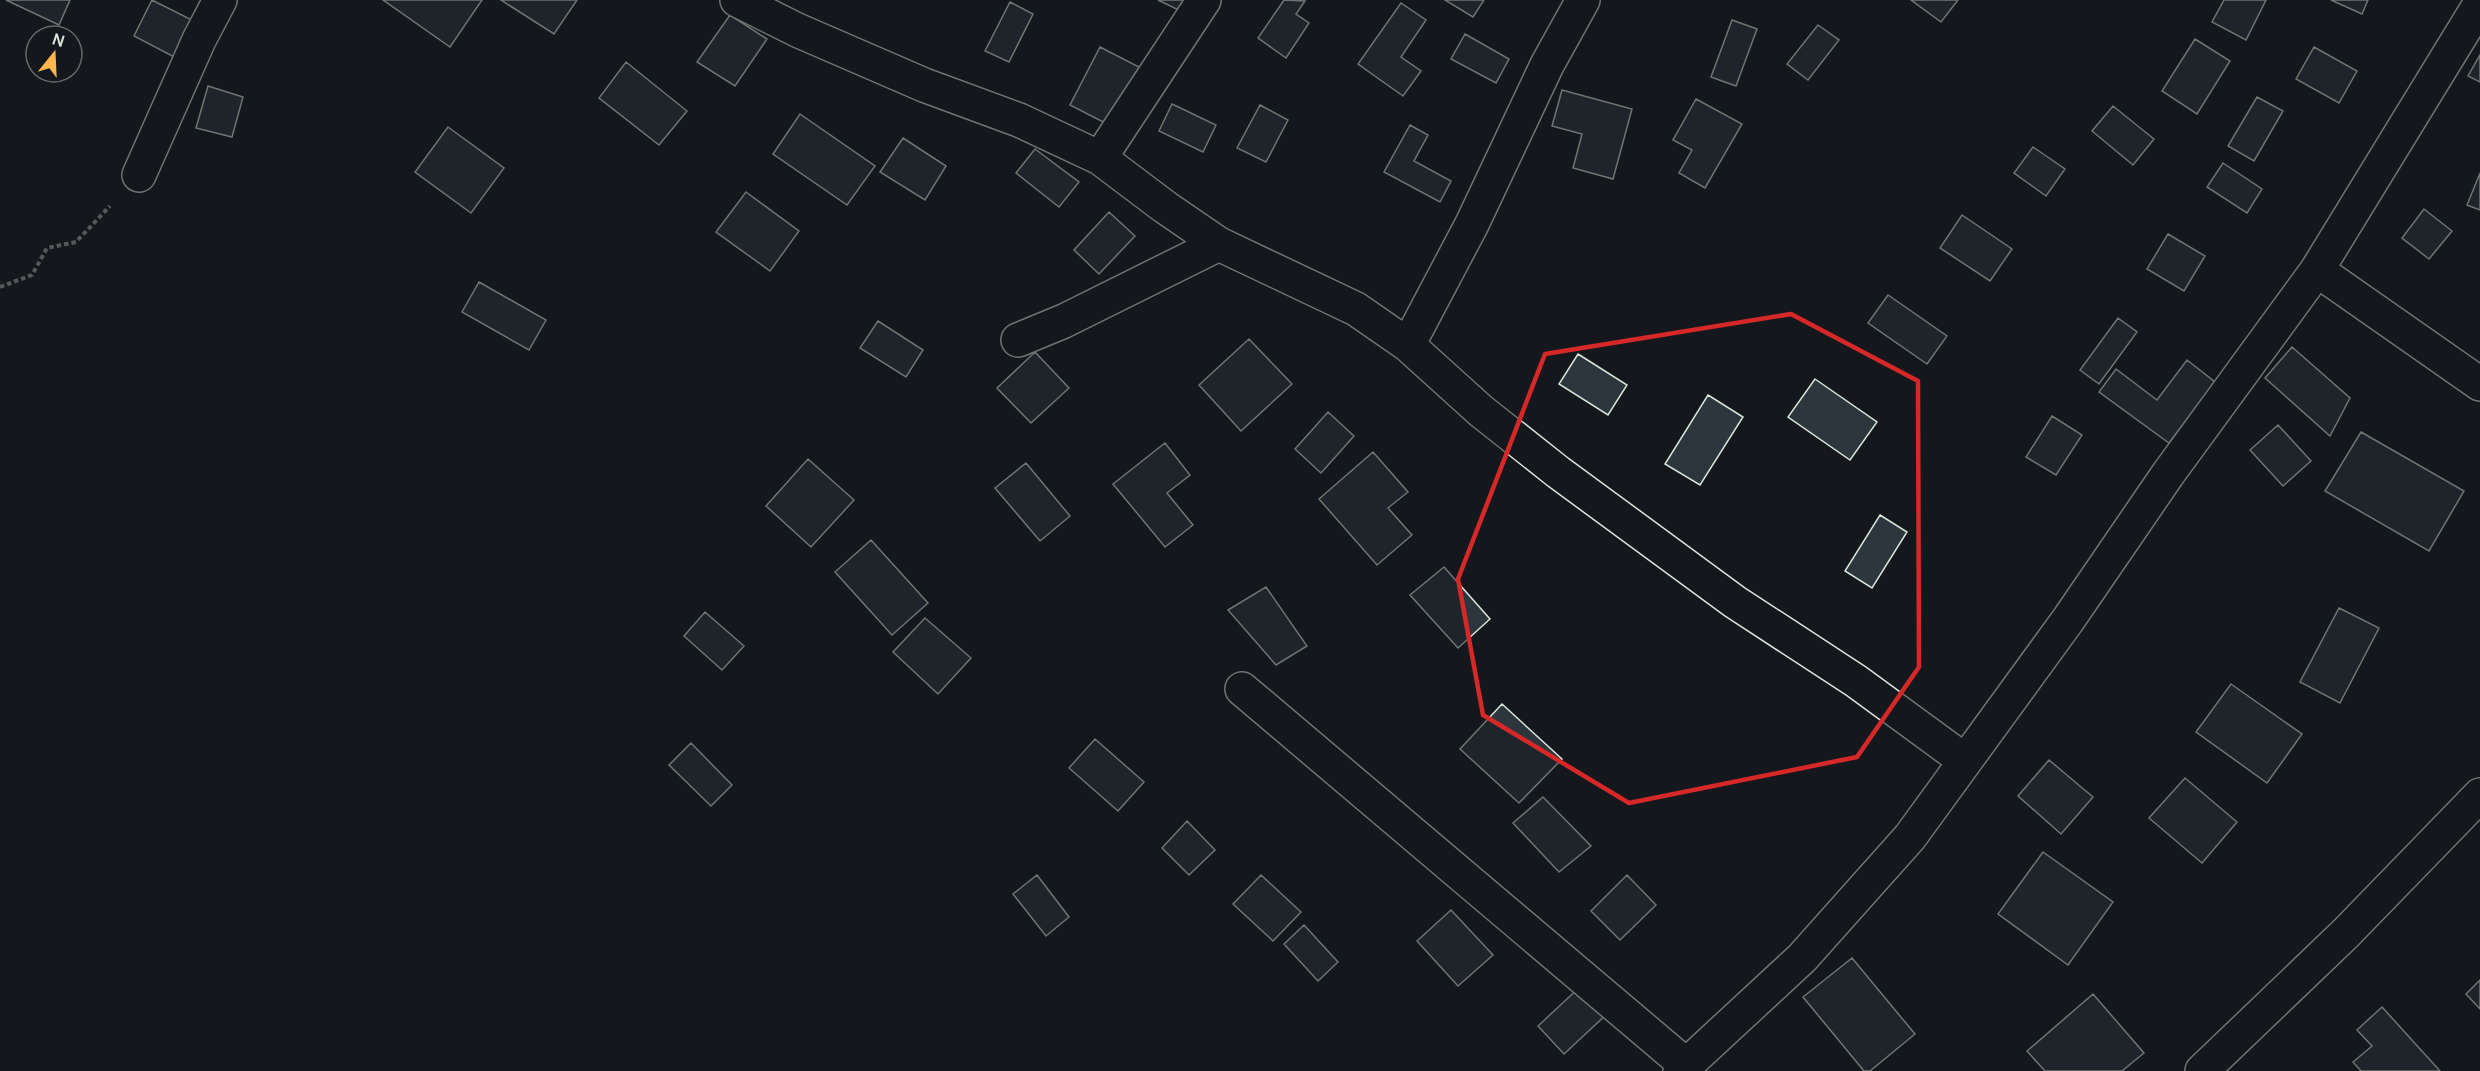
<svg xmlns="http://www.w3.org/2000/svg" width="2480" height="1071" font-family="Manrope,sans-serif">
<rect width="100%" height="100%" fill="#14181c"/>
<path fill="#2c363c" stroke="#d8e6dc" stroke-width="1.5" d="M6,0H70L59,25Z
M152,0L194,21L176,58L134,36Z
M383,0H482L450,47Z
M501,0H577L554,34Z
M1158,0H1196L1189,15Z
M1284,0L1305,1L1296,14L1309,23L1286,58L1258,38Z
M1445,0H1484L1473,17Z
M1911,0H1958L1941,22Z
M2224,0H2266L2246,40L2212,22Z
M2331,0H2368L2362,14Z
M1010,2L1033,14L1009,62L985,51Z
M1401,3L1426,20L1401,57L1421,71L1403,96L1358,64Z
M730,15L767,39L735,86L697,62Z
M1732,20L1757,29L1736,86L1711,77Z
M1818,25L1839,40L1808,80L1787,64Z
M1465,34L1509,59L1496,83L1451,59Z
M2195,39L2230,61L2197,114L2162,91Z
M1100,47L1139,67L1109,125L1070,105Z
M2314,47L2357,71L2339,103L2296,79Z
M2480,55V82L2468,76Z
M626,62L687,111L659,145L599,98Z
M208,86L243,97L232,137L196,128Z
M1562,90L1632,109L1613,179L1573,168L1582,134L1552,126Z
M2257,97L2283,111L2254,161L2228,146Z
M1696,99L1742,124L1705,188L1679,173L1692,150L1673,140Z
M1172,104L1216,125L1203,152L1159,131Z
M1260,105L1288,120L1266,162L1237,148Z
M2113,106L2154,139L2133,165L2092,131Z
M800,114L875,166L847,205L773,154Z
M1410,125L1428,135L1414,161L1451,181L1440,202L1384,172Z
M448,127L504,168L471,213L415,172Z
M903,138L946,166L925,200L880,172Z
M2033,147L2065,169L2046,196L2014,173Z
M1035,149L1079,182L1059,207L1016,173Z
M2223,163L2262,189L2247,213L2207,187Z
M2480,173V210L2467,205Z
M746,192L799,231L770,271L716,232Z
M2424,209L2452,231L2429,259L2402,238Z
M1109,212L1135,236L1099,274L1074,250Z
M1962,215L2012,249L1990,281L1940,248Z
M2168,234L2205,256L2184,291L2147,269Z
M479,282L546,320L529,350L462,312Z
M1888,295L1947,336L1927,364L1868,323Z
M2118,318L2137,332L2099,384L2080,370Z
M878,321L923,350L906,377L860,348Z
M1249,339L1292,384L1241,431L1199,385Z
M2292,347L2350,398L2330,436L2265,378Z
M1035,352L1069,388L1031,423L997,388Z
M1578,354L1627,385L1608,415L1559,384Z
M2187,360L2215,382L2169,443L2099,392L2116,369L2157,400Z
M1815,379L1877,422L1850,460L1788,417Z
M1708,395L1743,417L1700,485L1665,464Z
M1328,412L1354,436L1321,473L1295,449Z
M2052,416L2082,435L2056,475L2026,457Z
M2278,425L2311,461L2283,486L2250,450Z
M2361,432L2464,491L2429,551L2325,491Z
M1165,443L1190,475L1167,493L1193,525L1165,547L1113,484Z
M1373,452L1408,492L1388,508L1412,535L1377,565L1319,499Z
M808,459L854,500L811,547L766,506Z
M1026,463L1070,516L1040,541L995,488Z
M1880,515L1907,532L1872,588L1845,571Z
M871,540L928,603L892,635L835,572Z
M1444,567L1490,619L1458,648L1410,595Z
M1266,587L1307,646L1276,665L1228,610Z
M2339,608L2379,628L2340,703L2300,682Z
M705,612L744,646L722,670L684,636Z
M925,618L971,658L938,694L893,652Z
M2231,684L2302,734L2267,783L2196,732Z
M1502,704L1562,759L1519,803L1460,749Z
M1095,739L1144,782L1118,811L1069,768Z
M691,743L732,785L711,806L669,765Z
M2049,760L2093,797L2061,834L2018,796Z
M2185,778L2237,822L2202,863L2149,818Z
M1543,797L1591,846L1559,872L1513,823Z
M1187,821L1215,850L1189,875L1162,848Z
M2043,852L2113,902L2068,965L1998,914Z
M1037,875L1069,917L1046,936L1013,894Z
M1261,875L1301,912L1273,941L1233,904Z
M1627,875L1656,905L1620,940L1591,911Z
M1451,910L1493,955L1458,986L1417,941Z
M1304,925L1338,962L1318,981L1284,944Z
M1852,958L1915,1034L1870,1071H1864L1803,997Z
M2480,980V1009L2466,994Z
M1583,984L1609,1012L1564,1054L1538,1026Z
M2093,994L2144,1053L2122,1071H2045L2027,1051Z
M2382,1007L2440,1071H2361L2353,1062L2372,1046L2357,1030Z"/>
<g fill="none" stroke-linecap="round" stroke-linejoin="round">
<defs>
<path id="minor" d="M737,0L797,30L924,85L1019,120L1100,158L1165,207L1219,244L1356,309L1408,345L1481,411L1558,472L1735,602L1856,681L1964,760
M1100,158L1204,0
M139,175L199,40L220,0
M2317,270L2480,384
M1018,340L1064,321L1219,244
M1408,345L1472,224L1547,65L1583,0
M1242,689L1686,1065
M1680,1071L1802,958L1910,837L2068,620L2168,474L2317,270L2480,4
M2202,1071L2346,933L2480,795"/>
</defs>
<use href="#minor" stroke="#d8e6dc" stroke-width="36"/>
<path stroke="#9da8a2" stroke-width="4" stroke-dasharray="4.5 3" stroke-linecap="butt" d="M0,287L32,275L47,248L76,242L110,206"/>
<use href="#minor" stroke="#14181c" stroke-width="33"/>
</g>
<path d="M0 0H2480V1071H0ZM1791,314L1918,381L1919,667L1857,757L1629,803L1483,715L1458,579L1545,354Z" fill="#14181c" fill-opacity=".55" fill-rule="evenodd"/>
<path fill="none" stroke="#d62828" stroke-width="4.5" stroke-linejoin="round" d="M1791,314L1918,381L1919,667L1857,757L1629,803L1483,715L1458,579L1545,354Z"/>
<g transform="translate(54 54) rotate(18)"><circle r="28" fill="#14181c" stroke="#626a69" stroke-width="1.5"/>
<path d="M0-4.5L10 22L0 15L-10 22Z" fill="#ffb74d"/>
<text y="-9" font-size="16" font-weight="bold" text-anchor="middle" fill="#d8e6dc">N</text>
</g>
</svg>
